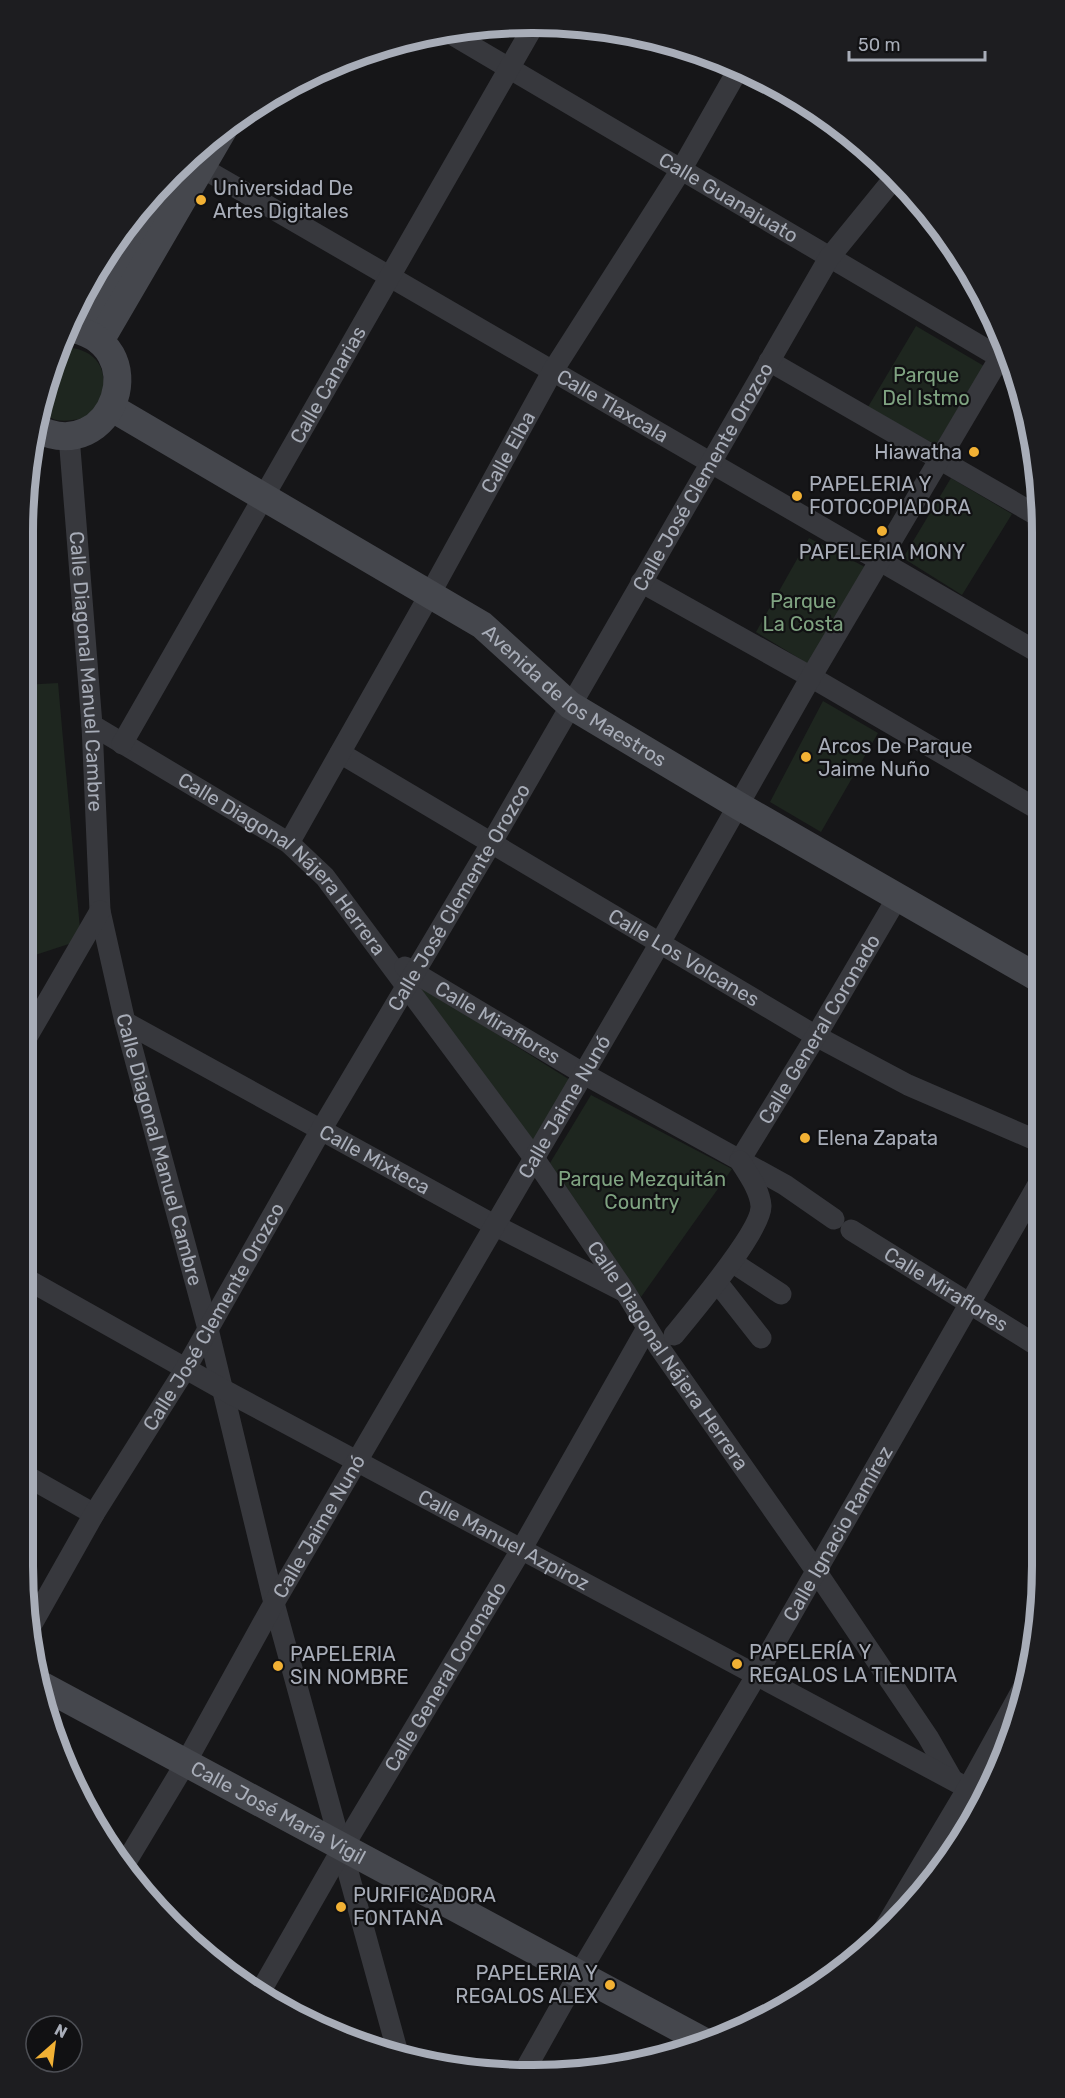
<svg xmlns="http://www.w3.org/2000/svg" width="1065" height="2098" font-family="Rubik,sans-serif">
<rect width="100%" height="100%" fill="#161618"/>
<path fill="#1e261f" d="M916,326L984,366L936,445L868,407Z
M65,347C89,349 104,360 104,385C104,390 104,396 102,400C99,406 91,412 87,418C65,421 55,425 39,409L60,348Z
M951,478L1012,514L962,595L903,558Z
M809,538L865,567L810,665L756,632Z
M58,683L81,940L23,959V685Z
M823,701L878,733L821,832L770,802Z
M416,983L570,1080L533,1145Z
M591,1095L732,1169L641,1297L550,1163Z"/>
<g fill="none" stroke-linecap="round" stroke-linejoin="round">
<g stroke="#37383d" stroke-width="21">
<path id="s1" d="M446,31L1011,364"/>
<path id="s2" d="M187,159L1039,653"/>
<path d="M769,361L1038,516"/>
<path id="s3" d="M69,436L92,725L100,911L125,1022L208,1329L274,1603L399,2057"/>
<path d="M641,582L811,677L1039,810"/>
<path id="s4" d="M92,725L289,843L325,877L534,1158L626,1293L659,1347L816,1571L928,1737L952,1779"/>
<path id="s5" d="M122,744L534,25"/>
<path id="s6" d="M340,753L816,1036L908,1085L1040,1142"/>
<path id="s7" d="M289,843L430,594L552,372L681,170L739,68"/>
<path id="s8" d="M405,967L584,1074L785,1185L834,1219"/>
<path id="s9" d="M125,1022L494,1225L623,1291"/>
<path d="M23,1044L100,911"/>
<path id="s10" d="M740,1160L816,1036L897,898"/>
<path id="s11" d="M851,1230L1041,1348"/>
<path d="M732,1262L781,1294"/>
<path id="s12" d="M23,1277L222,1389L986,1798"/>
<path d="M717,1282L761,1338"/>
<path d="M674,1335C692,1313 762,1230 761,1206C760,1190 748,1174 740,1161"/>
<path d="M23,1474L94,1514"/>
<path id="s13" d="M32,1624L94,1514L186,1368L321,1130L492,842L829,258L895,177"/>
<path id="s14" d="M123,1867L185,1764L274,1603L660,943L811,677L1006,347"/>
<path d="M878,1939L968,1788L1028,1679"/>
<path id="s15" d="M259,1994L342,1849L521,1550L647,1328"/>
<path id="s16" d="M525,2070L579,1974L756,1676L1040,1181"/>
</g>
<g stroke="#45474d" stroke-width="28">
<path d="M79,329L162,185"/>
<path d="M100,341L223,130"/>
<path id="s17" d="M112,408L482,625L570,705L739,806L1040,979"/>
<path d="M35,428C114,469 157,341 67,328"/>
<path id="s18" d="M43,1686L705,2042"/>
</g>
</g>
<g fill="#f2b134" stroke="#111113" stroke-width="2">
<circle cx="201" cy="200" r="6"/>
<circle cx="974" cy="452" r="6"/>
<circle cx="797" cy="496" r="6"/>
<circle cx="882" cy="531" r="6"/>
<circle cx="806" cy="757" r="6"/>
<circle cx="805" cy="1138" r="6"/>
<circle cx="737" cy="1664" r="6"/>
<circle cx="278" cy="1666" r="6"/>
<circle cx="341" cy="1907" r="6"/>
<circle cx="610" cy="1985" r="6"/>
</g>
<g text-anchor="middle" stroke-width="4.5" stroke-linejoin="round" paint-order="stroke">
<g font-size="20" fill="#a8adb8" stroke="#111113" text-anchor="start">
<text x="213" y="195">Universidad De<tspan x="213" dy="23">Artes Digitales</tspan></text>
<text x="962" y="459" text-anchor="end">Hiawatha</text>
<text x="809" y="491">PAPELERIA Y<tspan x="809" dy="23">FOTOCOPIADORA</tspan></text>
<text x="882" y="559" text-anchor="middle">PAPELERIA MONY</text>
<text x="818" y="753">Arcos De Parque<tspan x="818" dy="23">Jaime Nuño</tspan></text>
<text x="817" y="1145">Elena Zapata</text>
<text x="749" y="1659">PAPELERÍA Y<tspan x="749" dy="23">REGALOS LA TIENDITA</tspan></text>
<text x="290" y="1661">PAPELERIA<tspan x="290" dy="23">SIN NOMBRE</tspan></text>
<text x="353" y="1902">PURIFICADORA<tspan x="353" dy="23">FONTANA</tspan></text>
<text x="598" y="1980" text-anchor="end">PAPELERIA Y<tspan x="598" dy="23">REGALOS ALEX</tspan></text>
</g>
<g font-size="20" fill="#a8adb8" stroke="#111113">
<text dy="7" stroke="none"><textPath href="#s1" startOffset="328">Calle Guanajuato</textPath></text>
<text dy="7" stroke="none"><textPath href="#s5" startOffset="414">Calle Canarias</textPath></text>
<text dy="7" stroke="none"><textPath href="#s2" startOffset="492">Calle Tlaxcala</textPath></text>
<text dy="7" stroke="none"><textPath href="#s7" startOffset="448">Calle Elba</textPath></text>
<text dy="7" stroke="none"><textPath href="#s13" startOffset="1329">Calle José Clemente Orozco</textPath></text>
<text dy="7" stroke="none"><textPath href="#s3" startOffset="236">Calle Diagonal Manuel Cambre</textPath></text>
<text dy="7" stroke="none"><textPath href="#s17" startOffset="546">Avenida de los Maestros</textPath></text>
<text dy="7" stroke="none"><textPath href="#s4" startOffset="238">Calle Diagonal Nájera Herrera</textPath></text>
<text dy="7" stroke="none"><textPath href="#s13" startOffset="843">Calle José Clemente Orozco</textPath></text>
<text dy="7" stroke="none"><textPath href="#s6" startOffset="400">Calle Los Volcanes</textPath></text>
<text dy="7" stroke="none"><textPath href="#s8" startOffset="108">Calle Miraflores</textPath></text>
<text dy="7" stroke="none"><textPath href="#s10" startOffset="153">Calle General Coronado</textPath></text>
<text dy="7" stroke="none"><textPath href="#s14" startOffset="879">Calle Jaime Nunó</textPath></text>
<text dy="7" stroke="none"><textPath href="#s3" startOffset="722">Calle Diagonal Manuel Cambre</textPath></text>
<text dy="7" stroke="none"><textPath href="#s9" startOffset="285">Calle Mixteca</textPath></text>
<text dy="7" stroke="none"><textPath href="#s11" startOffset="112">Calle Miraflores</textPath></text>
<text dy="7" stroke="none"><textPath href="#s13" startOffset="357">Calle José Clemente Orozco</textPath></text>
<text dy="7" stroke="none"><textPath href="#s4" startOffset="868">Calle Diagonal Nájera Herrera</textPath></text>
<text dy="7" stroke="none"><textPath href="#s14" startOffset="393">Calle Jaime Nunó</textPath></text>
<text dy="7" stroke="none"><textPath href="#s16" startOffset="621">Calle Ignacio Ramírez</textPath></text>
<text dy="7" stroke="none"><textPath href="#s12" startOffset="548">Calle Manuel Azpiroz</textPath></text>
<text dy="7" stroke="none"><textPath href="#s15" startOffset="368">Calle General Coronado</textPath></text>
<text dy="7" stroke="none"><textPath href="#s18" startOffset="267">Calle José María Vigil</textPath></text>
</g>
<g font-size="20" fill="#7fa381" stroke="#111113">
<text x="926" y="382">Parque<tspan x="926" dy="23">Del Istmo</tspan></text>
<text x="803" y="608">Parque<tspan x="803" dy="23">La Costa</tspan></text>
<text x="642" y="1186">Parque Mezquitán<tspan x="642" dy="23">Country</tspan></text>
</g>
</g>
<path d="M0 0H1065V2098H0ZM532 33H533A499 499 0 0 1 1032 532V1566A499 499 0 0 1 533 2065H532A499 499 0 0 1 33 1566V532A499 499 0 0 1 532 33Z" fill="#1d1d20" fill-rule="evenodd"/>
<path fill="none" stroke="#a8adb8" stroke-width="8" d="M532 33H533A499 499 0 0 1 1032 532V1566A499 499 0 0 1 533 2065H532A499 499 0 0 1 33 1566V532A499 499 0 0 1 532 33Z"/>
<g transform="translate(54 2044) rotate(28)"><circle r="28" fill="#111113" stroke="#4d4f55" stroke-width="1.5"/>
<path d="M0-4.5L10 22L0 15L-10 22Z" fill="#f2b134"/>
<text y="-9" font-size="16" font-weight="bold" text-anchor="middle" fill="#a8adb8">N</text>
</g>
<path d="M849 51v9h136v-9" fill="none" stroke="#a8adb8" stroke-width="3"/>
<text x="858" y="51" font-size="18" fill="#a8adb8" stroke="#111113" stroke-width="4.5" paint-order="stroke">50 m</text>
</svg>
